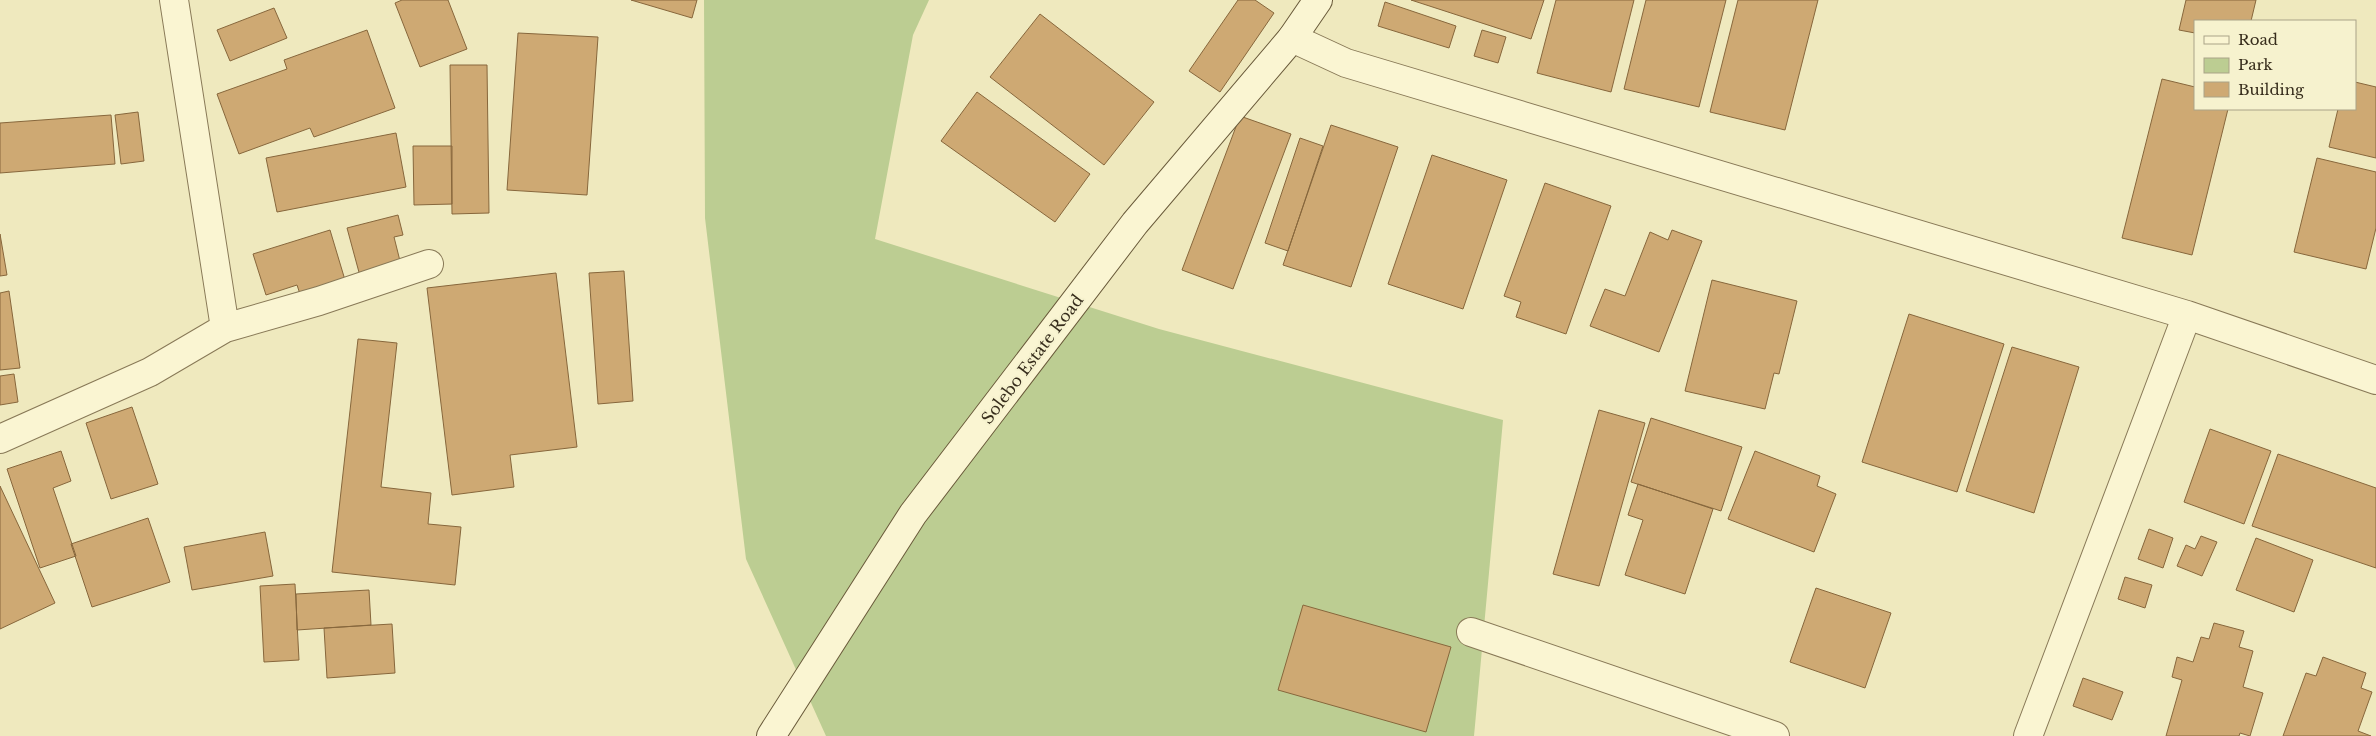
<svg xmlns="http://www.w3.org/2000/svg" width="2376" height="736" font-family="'Libre Baskerville',serif">
<rect width="100%" height="100%" fill="#efe9be"/>
<path fill="#bccd92" d="M704,0H929L913,35L875,239L1159,329L1503,420L1474,736H826L746,559L705,218Z"/>
<path fill="#cea973" stroke="#87673c" d="M402,0H448L467,49L420,67L395,3Z
M631,0H697L692,18Z
M1238,0H1255L1274,13L1220,92L1189,71Z
M1411,0H1544L1531,39Z
M1556,0H1634L1611,92L1537,73Z
M1646,0H1726L1699,107L1624,89Z
M1738,0H1818L1785,130L1710,112Z
M2186,0H2256L2251,21H2195V33L2179,30Z
M1385,2L1456,26L1449,48L1378,26Z
M274,8L287,38L230,61L217,30Z
M1040,14L1154,102L1104,165L990,77Z
M367,30L395,108L314,137L310,128L239,154L217,94L287,69L284,60Z
M1482,30L1506,37L1498,63L1474,56Z
M518,33L598,37L587,195L507,190Z
M450,65H487L489,213L452,214Z
M2162,79L2195,87V109H2228L2192,255L2122,238Z
M2355,82L2376,87V158L2329,147L2338,109H2355Z
M977,92L1090,174L1055,222L941,141Z
M138,112L144,161L121,164L115,115Z
M111,115L115,164L0,173V123Z
M1240,116L1291,134L1233,289L1182,270Z
M1331,125L1398,147L1351,287L1283,265Z
M396,133L406,187L277,212L266,158Z
M1300,138L1323,146L1288,251L1265,243Z
M413,146H452V204L414,205Z
M1432,155L1507,180L1463,309L1388,284Z
M2317,158L2376,172V228L2366,269L2294,252Z
M1545,183L1611,206L1566,334L1516,317L1521,302L1504,296Z
M398,215L403,235L394,237L401,265L360,276L347,228Z
M330,230L345,280L300,294L297,285L266,295L253,254Z
M1672,230L1702,241L1659,352L1590,326L1605,289L1625,296L1650,232L1668,240Z
M0,234L7,275L0,276Z
M624,271L633,401L598,404L589,273Z
M556,273L577,447L510,455L514,487L452,495L427,288Z
M1712,280L1797,301L1779,374L1774,373L1765,409L1685,391Z
M9,291L20,368L0,370V293Z
M1909,314L2004,344L1957,492L1862,462Z
M358,339L397,343L381,487L431,493L428,524L461,527L455,585L332,572Z
M2012,347L2079,367L2034,513L1966,491Z
M14,374L18,402L0,405V376Z
M132,407L158,484L111,499L86,423Z
M1599,410L1645,423L1599,586L1553,574Z
M1651,418L1742,447L1721,511L1631,482Z
M2210,429L2271,451L2244,524L2184,502Z
M61,451L71,481L53,488L76,556L40,568L7,469Z
M1755,451L1820,476L1817,486L1836,494L1814,552L1728,519Z
M2278,454L2376,488V568L2252,526Z
M1638,484L1713,509L1685,594L1625,575L1643,520L1628,515Z
M0,486L55,603L0,629Z
M148,518L170,582L92,607L71,544Z
M2149,529L2173,538L2163,568L2138,559Z
M265,532L273,576L192,590L184,547Z
M2201,536L2217,542L2202,576L2177,566L2186,545L2195,549Z
M2256,538L2313,560L2294,612L2236,590Z
M2125,577L2152,585L2145,608L2118,599Z
M295,584L299,660L264,662L260,586Z
M1816,588L1891,613L1865,688L1790,662Z
M369,590L371,625L297,630L296,594Z
M1303,605L1451,647L1426,732L1278,690Z
M2214,623L2244,631L2239,647L2253,651L2243,687L2263,693L2250,736L2240,733L2239,736H2166L2182,680L2172,677L2177,657L2193,662L2201,637L2209,639Z
M392,624L395,673L327,678L324,628Z
M2323,657L2366,673L2361,688L2372,692L2358,731L2371,736H2283L2306,673L2316,676Z
M2083,678L2123,692L2112,720L2073,706Z"/>
<g fill="none" stroke-linecap="round" stroke-linejoin="round">
<defs>
<path id="street" d="M174,0L225,328
M1292,38L1346,63L2187,315L2376,380
M0,439L150,372L225,328L319,301L429,264
M1471,632L1775,736
M2028,736L2187,315"/>
<path id="secondary" d="M771,736L913,514L1135,223L1292,38L1318,0"/>
</defs>
<use href="#street" stroke="#887957" stroke-width="30"/>
<use href="#secondary" stroke="#695a3a" stroke-width="30"/>
<use href="#street" stroke="#faf5d2" stroke-width="28"/>
<use href="#secondary" stroke="#faf5d2" stroke-width="28"/>
</g>
<g text-anchor="middle" stroke-width="4" stroke-linejoin="round" paint-order="stroke">
<g font-size="16" fill="#372d1c" stroke="#f6f2ce">
<text transform="translate(1032 359) rotate(-53)" y="6">Solebo Estate Road</text>
</g>
</g>
<rect x="2194" y="20" width="162" height="90" fill="#f6f2ce" stroke="#aaa387"/>
<rect x="2204" y="36" width="25" height="8" fill="#faf5d2" stroke="#aaa387"/>
<text x="2238" y="45" font-size="15" fill="#372d1c">Road</text>
<rect x="2204" y="58" width="25" height="15" fill="#bccd92" stroke="#aaa387"/>
<text x="2238" y="70" font-size="15" fill="#372d1c">Park</text>
<rect x="2204" y="82" width="25" height="15" fill="#cea973" stroke="#aaa387"/>
<text x="2238" y="95" font-size="15" fill="#372d1c">Building</text>
</svg>
